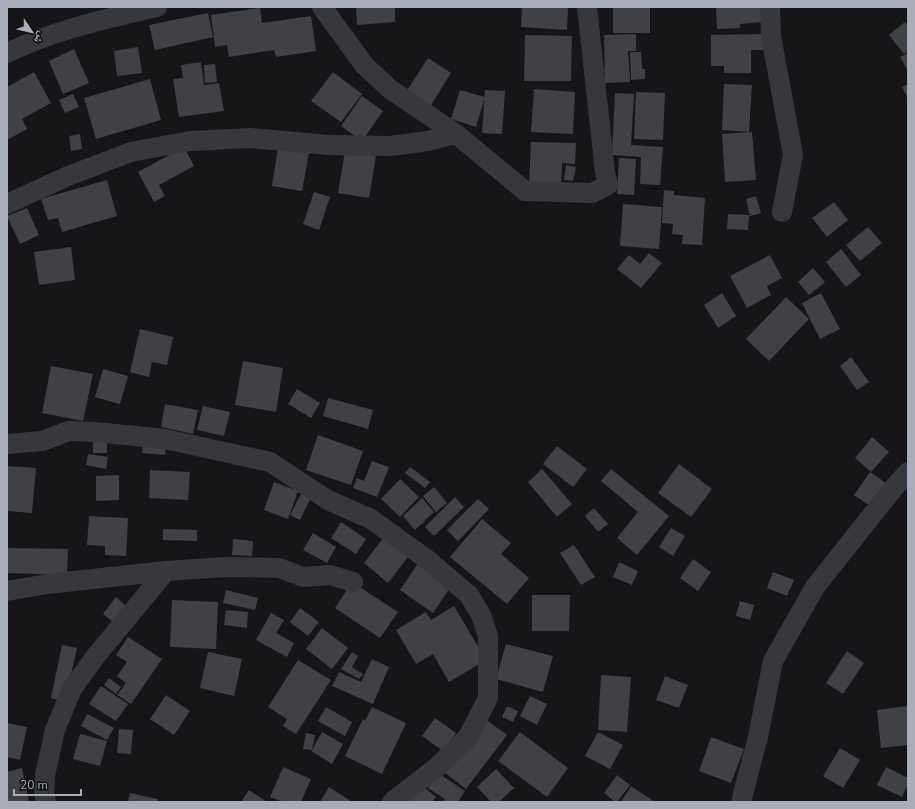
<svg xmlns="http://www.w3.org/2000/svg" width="915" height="809" font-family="'Nunito Sans','Noto Naskh Arabic',sans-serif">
<rect width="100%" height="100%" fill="#161618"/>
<path fill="#404145" d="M356,7H395V22L357,25Z
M522,7H568L567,30L521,27Z
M613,7H650V33H613Z
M716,7H761L762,22L740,24V28L717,29Z
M260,8L262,23L311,16L316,51L276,57L274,50L229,57L227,45L215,47L211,15Z
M208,13L213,37L155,50L149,25Z
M905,22L908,26V51L904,54L889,35Z
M636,34V51H628L630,82L605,83L604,35Z
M771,34V50H751V73H724V66H711V35Z
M525,35L572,36L571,81H524Z
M138,47L142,73L117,76L114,51Z
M74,49L89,83L63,94L49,61Z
M630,52H641L642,69H645V79L631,80Z
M908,53V71L900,57Z
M428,58L451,73L428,110L404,95Z
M201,62L204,85L219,83L224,111L179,117L173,79L183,78L181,65Z
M215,64L217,82L205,83L204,65Z
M34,72L51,103L22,119L27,129L7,140V87Z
M333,72L362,94L341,122L311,101Z
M150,79L161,120L96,139L84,98Z
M724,84L752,85L749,132L722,130Z
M908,84V99L902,87Z
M534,89L575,92L573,134L531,132Z
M460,90L485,97L476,127L451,119Z
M485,90L505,91L502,134L482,133Z
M636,92L665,93L663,140L634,139Z
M615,93L634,94L631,145L663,147L660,185L640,184L641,157L612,155Z
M73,94L79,107L65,113L59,100Z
M362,96L383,111L362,141L341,126Z
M752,132L756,180L725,182L722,134Z
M80,134L82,149L71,151L69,136Z
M279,142L310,147L302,191L272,186Z
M531,142L576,143L575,164L562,163L561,187L529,186Z
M184,147L194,166L159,185L165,196L154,202L138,172Z
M345,151L376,156L369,198L338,193Z
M619,158L636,159L634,195L617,194Z
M566,165L576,167L573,181L564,180Z
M107,180L117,216L62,232L58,218L48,220L41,199Z
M664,190L674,191V195L705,198L702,245L682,244L683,235L672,234L673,224L662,223Z
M314,192L330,197L319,230L303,224Z
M756,196L761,213L750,216L746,199Z
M834,202L848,220L827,237L812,218Z
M623,204L662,207L659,249L620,246Z
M27,208L39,235L20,244L7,216Z
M728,214L749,215L748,230L727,229Z
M868,227L882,243L860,261L846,245Z
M71,247L75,280L39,285L34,252Z
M841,249L861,275L846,287L826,262Z
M649,253L662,263L641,288L617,269L629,255L640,264Z
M770,255L782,278L767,286L771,295L747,308L730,276Z
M813,268L825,282L809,295L798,282Z
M722,293L736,316L718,328L704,305Z
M821,293L840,329L820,339L802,303Z
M786,297L809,319L769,361L746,339Z
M140,329L173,337L167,365L152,362L149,377L130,372Z
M851,357L869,382L857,390L840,366Z
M243,361L283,368L276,412L235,405Z
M51,366L93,374L83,421L42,413Z
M103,369L128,376L120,404L95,397Z
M297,389L320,403L311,418L288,404Z
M328,398L373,410L368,429L323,416Z
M165,404L198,410L193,434L161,427Z
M203,406L230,412L224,436L197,430Z
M144,435L167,438L165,455L142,453Z
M318,435L363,451L351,485L306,470Z
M872,437L889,452L871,472L855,458Z
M93,441L107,442V453H93Z
M557,446L587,469L573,487L543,464Z
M88,454L108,457L106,469L86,465Z
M372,461L389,467L377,497L353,488L357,478L364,481Z
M679,464L712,489L691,517L658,493Z
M7,466L36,468L32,513L7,511Z
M410,467L430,482L425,488L405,473Z
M542,469L572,504L557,517L528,482Z
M611,469L669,516L637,555L617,538L638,512L601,481Z
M150,470L190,472L188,500L149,498Z
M870,472L886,483L870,506L854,495Z
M119,475V500L96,501V476Z
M400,479L419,497L400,517L381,499Z
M274,482L298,491L288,519L264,510Z
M434,487L447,503L436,512L423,496Z
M302,492L311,497L300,520L290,515Z
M455,497L464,507L434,536L425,527Z
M422,498L434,512L415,530L403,516Z
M478,499L489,509L458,541L447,530Z
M594,508L608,524L598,532L585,516Z
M89,516L128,518L126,556L105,555V546L87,545Z
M482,519L511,543L501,554L529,578L507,604L450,557Z
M341,522L366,539L356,554L331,538Z
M671,528L685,536L673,556L659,547Z
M163,529L197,530V541L163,540Z
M313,533L336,547L327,563L303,550Z
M387,533L412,552L388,583L364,563Z
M233,539L253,541L252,556L232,555Z
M574,545L595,577L581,585L560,553Z
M7,548L68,549L67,575L7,573Z
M693,559L711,572L698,591L680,578Z
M419,562L452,585L433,613L400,590Z
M619,562L638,571L632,585L613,577Z
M773,572L794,580L787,596L767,588Z
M352,582L398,612L380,638L335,608Z
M226,590L258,598L255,610L223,603Z
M532,595H570L569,631H532Z
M116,597L127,607L114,623L103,614Z
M172,600L218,602L216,649L170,647Z
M740,601L754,605L750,620L736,616Z
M454,606L486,660L449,682L433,654L416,664L396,630L426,612L431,620Z
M300,608L319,622L308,636L290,622Z
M226,610L248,612L247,628L224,625Z
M271,613L284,620L276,633L294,643L287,657L256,640Z
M322,628L348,648L332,669L306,649Z
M128,637L162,659L131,704L117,695L126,683L117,676L127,662L116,655Z
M506,644L553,656L543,692L496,679Z
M62,645L77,648L65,702L51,698Z
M847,651L864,663L843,694L826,683Z
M208,652L242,659L234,696L200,688Z
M352,652L358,656L352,667L363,674L359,679L341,669Z
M372,659L389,667L373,704L332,686L339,672L361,682Z
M298,660L331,680L296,734L283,726L287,719L268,707Z
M601,675L631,677L627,732L598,730Z
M665,676L688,685L679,708L656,700Z
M109,678L121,687L116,694L104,685Z
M101,686L128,704L116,721L89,704Z
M166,695L190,711L174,735L150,719Z
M530,696L547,704L537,725L520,716Z
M507,706L518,711L513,722L502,717Z
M908,706V745L881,748L877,710Z
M326,707L352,722L345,736L318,721Z
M372,707L406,723L382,774L345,756L363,719L365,721Z
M87,714L114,728L107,740L81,726Z
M435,718L456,733L443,751L422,736Z
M485,719L507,735L466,789L444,772Z
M7,723L27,727L20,760L7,757Z
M119,729L133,730L131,754L117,753Z
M322,732L343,744L332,764L311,751L312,750L303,749L306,733L315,735L312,750Z
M520,732L568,768L547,797L498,761Z
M598,732L623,745L610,769L585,756Z
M80,734L107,741L100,766L73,759Z
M711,737L744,749L731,783L699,771Z
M840,748L860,760L843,788L823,776Z
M283,767L311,779L301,802H283L270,797Z
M886,767L908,778V784L902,797L877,785Z
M22,768L29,802H7V772Z
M496,769L514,788L499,802H491L477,787Z
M438,773L465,791L458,802H443L445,799L428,788Z
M617,775L630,785L617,802H615L604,793Z
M421,785L436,797L432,802H408Z
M631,786L655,802H621Z
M329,787L352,802H320Z
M249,790L267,802H241Z
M130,793L158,799L157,802H128Z"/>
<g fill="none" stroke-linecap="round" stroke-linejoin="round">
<path stroke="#37383d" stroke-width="20" d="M322,7L365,66L390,89L456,134L525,191L592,193L608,185L605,172L587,7
M770,7L771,36L793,155L782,212
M7,53C54,30 106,19 157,7
M7,204L68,176L131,152L190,141L250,138L328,145L391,146L428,141L456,134
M7,444L42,441L69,431L95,432L165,439L270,462L328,500L371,519L428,560L469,595L481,615L488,636V698L468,737L437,767L392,802
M7,591L47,584L166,571L224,567L279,568L303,577L330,575L353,582
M46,802L44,793L45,775L55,730L72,689L95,657L166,571
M742,802V798L758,737L773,661L815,587L892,490L908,472"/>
</g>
<rect width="915" height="809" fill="none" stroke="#a8adb8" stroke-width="16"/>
<g transform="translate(32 32) rotate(125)" stroke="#111113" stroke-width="3" paint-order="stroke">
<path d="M0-3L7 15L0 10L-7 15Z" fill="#a8adb8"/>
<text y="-6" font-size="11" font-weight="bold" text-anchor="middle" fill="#a8adb8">ش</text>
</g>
<path d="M14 789v6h67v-6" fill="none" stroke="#a8adb8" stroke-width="2"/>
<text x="20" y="789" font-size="12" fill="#a8adb8" stroke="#111113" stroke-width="3" paint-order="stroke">20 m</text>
</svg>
